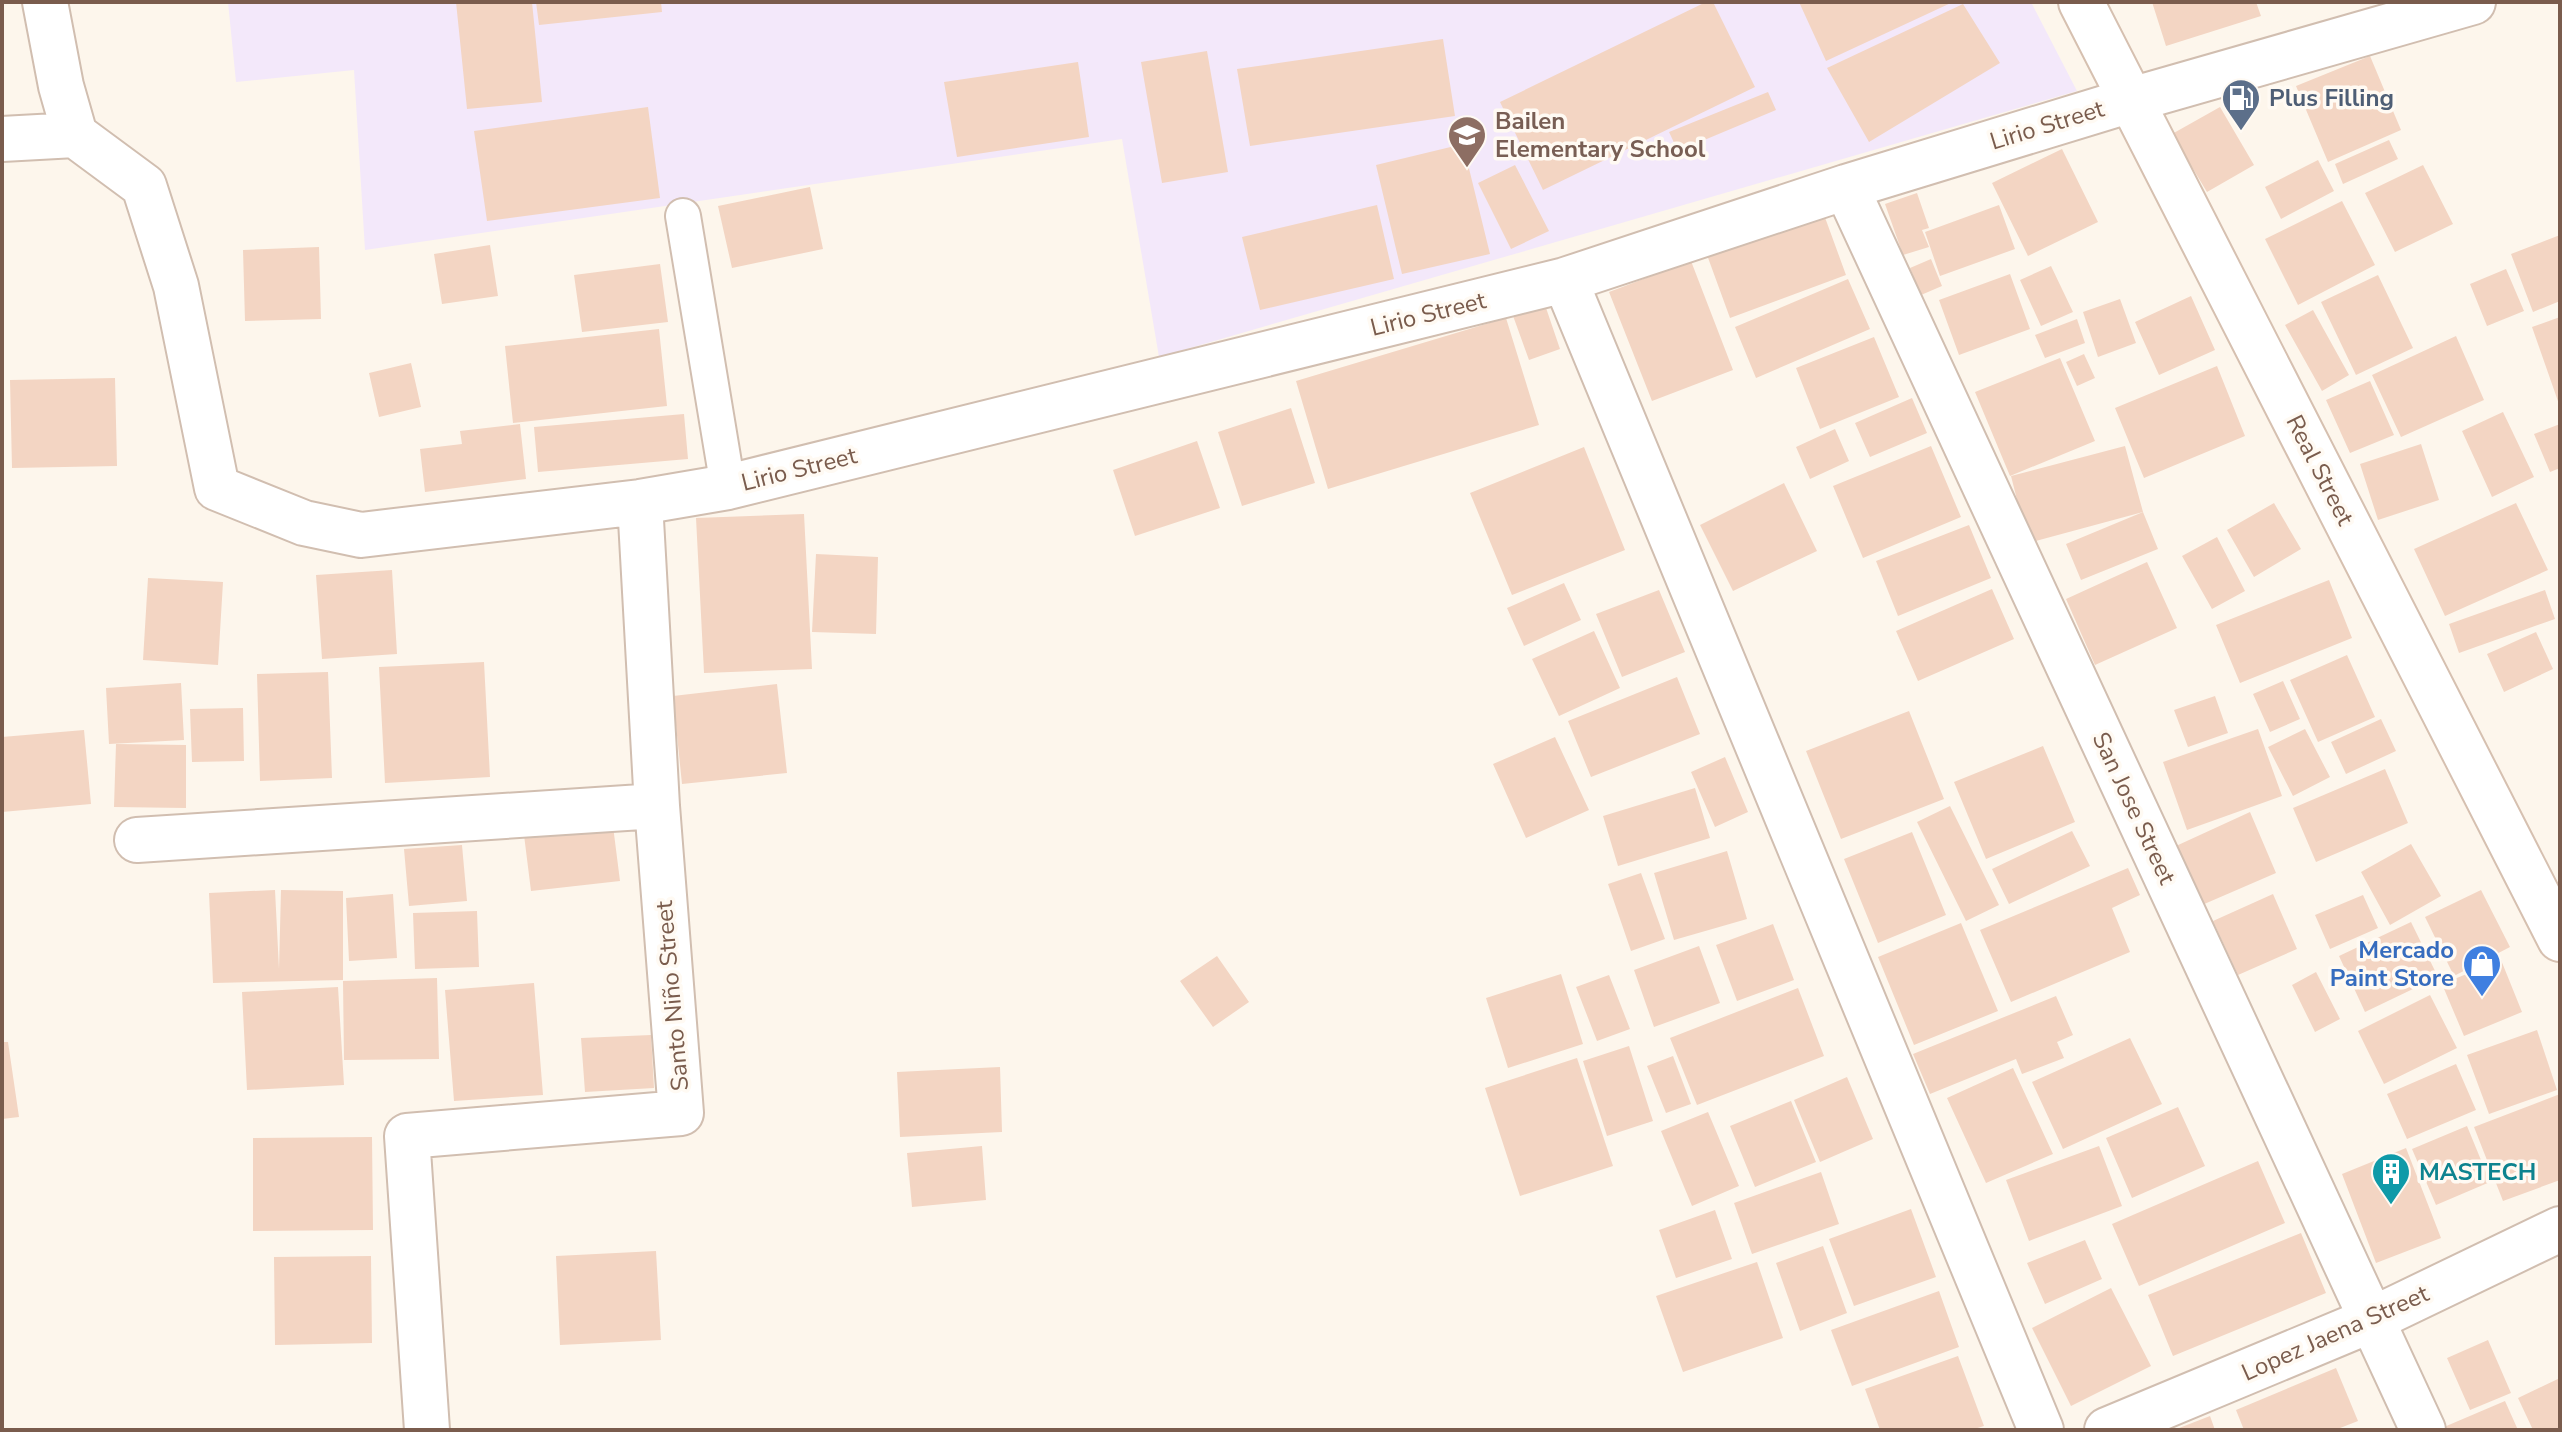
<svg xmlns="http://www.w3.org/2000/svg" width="2562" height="1432" font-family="'Nunito Sans',sans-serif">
<rect width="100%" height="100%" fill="#fdf6ec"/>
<path fill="#f3e8fa" d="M228,2H2031L2077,91L1159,357L1122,139L365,250L354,70L236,82Z"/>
<path fill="#f3d5c3" d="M456,2H532L542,102L467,109Z
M536,2H661L662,12L539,25Z
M1706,2H1713L1755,87L1543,190L1500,102Z
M1799,2H1953L1826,61Z
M2152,2H2256L2261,16L2166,46Z
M1963,4L2000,63L1869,142L1827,68Z
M1443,39L1455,116L1250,146L1237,69Z
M1207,51L1228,172L1162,183L1141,62Z
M2370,56L2401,130L2328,162L2296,86Z
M1078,62L1089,137L957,157L944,82Z
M1768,92L1776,110L1678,151L1669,132Z
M648,107L660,198L487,221L474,131Z
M2220,107L2254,165L2207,192L2172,134Z
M2389,140L2398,159L2343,184L2335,164Z
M1463,144L1490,254L1402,274L1376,165Z
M2062,149L2098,222L2028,256L1992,183Z
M2318,160L2334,191L2281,219L2265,187Z
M1515,165L1549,231L1511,249L1478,183Z
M2423,165L2453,224L2395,252L2365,193Z
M810,187L823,249L732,268L718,206Z
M1917,193L1929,228L1922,230L1929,247L1903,255L1885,204Z
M2342,201L2375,265L2298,305L2265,239Z
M1377,205L1394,279L1260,310L1242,237Z
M1999,205L2015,249L1940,276L1925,232Z
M1823,212L1846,275L1730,318L1707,255Z
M2560,235V301L2533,312L2511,254Z
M490,245L498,296L442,304L434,254Z
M319,247L321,319L245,321L243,250Z
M1931,259L1942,286L1921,295L1910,268Z
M1691,261L1733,370L1652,401L1609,292Z
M660,264L668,322L582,332L574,275Z
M2051,266L2073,312L2041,326L2020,280Z
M2506,269L2524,311L2487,326L2470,284Z
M2010,274L2030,329L1959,355L1939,300Z
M2378,275L2413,348L2356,375L2321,302Z
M1848,279L1870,329L1756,378L1735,327Z
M2191,296L2215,350L2159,375L2135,322Z
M2120,299L2136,343L2098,357L2083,312Z
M1544,302L1560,349L1529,360L1512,313Z
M2313,310L2349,375L2322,391L2285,325Z
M2560,317V407L2532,327Z
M1506,318L1539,425L1328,489L1296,381Z
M2077,319L2085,343L2045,358L2035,335Z
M659,329L667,406L513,423L505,346Z
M2456,336L2484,400L2401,437L2372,375Z
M1874,337L1899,397L1820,429L1796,368Z
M2084,354L2095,378L2077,386L2066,362Z
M2060,358L2095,441L2010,476L1975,392Z
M411,363L421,407L379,417L369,373Z
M2217,366L2245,436L2144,478L2115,408Z
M115,378L117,466L12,468L10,380Z
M2370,381L2394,435L2350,453L2326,400Z
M1912,398L1927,433L1870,457L1855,423Z
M1291,408L1315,483L1242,506L1218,432Z
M2503,412L2534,477L2492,497L2462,431Z
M684,414L688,459L538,472L534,427Z
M520,424L526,479L425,492L420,449L462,444L460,431Z
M2560,424V468L2550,472L2534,434Z
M1835,429L1849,461L1810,479L1796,447Z
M1197,441L1220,508L1135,536L1113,470Z
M2421,444L2439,500L2378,520L2360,464Z
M1931,446L1961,517L1863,558L1833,486Z
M2125,446L2143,512L2158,549L2081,580L2066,544L2143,512L2028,543L2011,476Z
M1584,447L1625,550L1512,595L1470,493Z
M1784,483L1817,551L1733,591L1700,525Z
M2274,503L2301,549L2254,577L2227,530Z
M2516,503L2548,570L2445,616L2414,549Z
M804,514L812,669L704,673L696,518Z
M1969,525L1991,578L1898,616L1876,561Z
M2217,537L2245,591L2212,609L2182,556Z
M816,554L878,557L876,634L812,632Z
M2147,562L2177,628L2095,665L2066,599Z
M392,570L397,654L322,659L316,575Z
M148,578L223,582L218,665L143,660Z
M2329,580L2352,638L2240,683L2216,625Z
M1564,583L1581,620L1524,646L1507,608Z
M1992,589L2014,639L1918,681L1896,631Z
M1659,590L1685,652L1622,677L1596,614Z
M2545,590L2555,619L2459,653L2449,624Z
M1594,631L1620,688L1559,716L1532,659Z
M2536,632L2553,669L2504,692L2487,654Z
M2347,655L2375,717L2318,742L2290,680Z
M484,662L490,777L385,783L379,667Z
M328,672L332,778L260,781L257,674Z
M1677,677L1700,734L1591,777L1568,721Z
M2283,681L2300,719L2270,732L2253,694Z
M181,683L184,740L109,744L106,688Z
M777,684L787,773L682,784L673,696Z
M2215,696L2228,733L2188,747L2174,710Z
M243,708L244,761L192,762L190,709Z
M1909,711L1944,799L1841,839L1806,751Z
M2381,719L2396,751L2346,774L2331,742Z
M2258,729L2282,796L2187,830L2163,762Z
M2305,729L2330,777L2293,796L2268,747Z
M84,730L91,804L2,812V737Z
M1555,737L1589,810L1526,838L1493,764Z
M116,744L186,745V808L114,807Z
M2043,746L2075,822L1986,859L1954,782Z
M1725,757L1748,812L1715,827L1691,772Z
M2385,769L2408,823L2316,862L2293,808Z
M1695,788L1710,838L1618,866L1603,816Z
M1950,806L1999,905L1966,921L1917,822Z
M2250,812L2276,873L2202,905L2176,846Z
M613,826L620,881L531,891L524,835Z
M2072,831L2090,866L2009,904L1992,869Z
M1912,832L1946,915L1878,943L1844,859Z
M2411,844L2441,896L2390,925L2361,872Z
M462,845L467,901L409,906L404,849Z
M1727,851L1747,919L1674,940L1654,873Z
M2128,868L2140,895L2112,908L2130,952L2011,1002L1980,930Z
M1641,873L1665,939L1631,951L1608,884Z
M275,890L279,969L281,890L343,891V980L213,983L209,893Z
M2481,890L2510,947L2454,976L2425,917Z
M393,894L397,958L349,961L346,898Z
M2273,894L2297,949L2238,975L2213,921Z
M2363,895L2378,928L2330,949L2315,915Z
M477,911L479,967L415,969L413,913Z
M2411,922L2438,977L2365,1012L2339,956Z
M1961,923L1998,1011L1914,1045L1878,957Z
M1773,924L1794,980L1737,1001L1716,945Z
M1699,946L1720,1003L1654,1027L1634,970Z
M1217,956L1249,1002L1213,1027L1180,981Z
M2501,960L2522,1012L2464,1036L2442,984Z
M2316,972L2340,1019L2315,1032L2292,985Z
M1561,974L1583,1044L1508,1068L1486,998Z
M1609,975L1630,1029L1597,1041L1576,987Z
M437,978L439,1059L344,1060L343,981Z
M534,983L543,1095L454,1101L445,990Z
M338,987L344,1085L247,1090L242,992Z
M1798,988L1824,1056L1697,1105L1670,1038Z
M2430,995L2457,1048L2384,1084L2358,1031Z
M2056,996L2073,1035L2057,1042L2064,1058L2022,1074L2016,1059L1930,1094L1913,1054Z
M2537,1030L2557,1090L2489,1114L2467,1055Z
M651,1035L654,1088L585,1092L581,1038Z
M2130,1038L2162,1104L2063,1149L2032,1082Z
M2,1042H8L19,1117L2,1119Z
M1629,1046L1653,1121L1607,1136L1583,1061Z
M1673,1056L1691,1104L1666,1113L1647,1066Z
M1577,1058L1613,1166L1520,1196L1485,1088Z
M2456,1064L2476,1110L2407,1139L2387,1094Z
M1000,1067L1002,1132L900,1137L897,1072Z
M2013,1068L2053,1154L1986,1183L1947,1098Z
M1847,1077L1873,1139L1820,1162L1794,1100Z
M2560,1094V1180L2503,1201L2474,1127Z
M1791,1101L1816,1162L1755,1187L1730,1126Z
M2178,1107L2205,1166L2132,1198L2106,1138Z
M1708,1112L1739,1186L1692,1206L1661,1131Z
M2467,1126L2490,1182L2436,1205L2412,1149Z
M372,1137L373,1230L253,1231V1138Z
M982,1146L986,1200L912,1207L907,1153Z
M2099,1146L2122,1206L2029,1241L2006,1180Z
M2406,1148L2441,1238L2376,1263L2342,1174Z
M2258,1161L2285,1223L2139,1286L2112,1224Z
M1821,1172L1839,1224L1752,1254L1734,1203Z
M1911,1209L1936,1277L1854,1306L1829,1239Z
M1715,1210L1732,1259L1676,1278L1659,1230Z
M2301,1233L2326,1293L2173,1356L2148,1295Z
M2085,1240L2102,1279L2045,1304L2027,1263Z
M1823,1246L1847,1313L1800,1331L1776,1263Z
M656,1251L661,1340L560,1345L556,1256Z
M371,1256L372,1343L275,1345L274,1257Z
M1757,1262L1783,1338L1683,1372L1656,1296Z
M2111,1288L2151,1366L2071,1406L2032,1328Z
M1939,1291L1959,1347L1852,1386L1831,1330Z
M2488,1340L2511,1393L2470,1410L2447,1358Z
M1958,1356L1984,1426L1971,1430H1880L1865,1389Z
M2336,1368L2358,1421L2335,1430H2244L2236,1410Z
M2560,1378V1430H2533L2518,1398Z
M2505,1401L2518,1430H2437Z
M2210,1416L2215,1430H2174Z"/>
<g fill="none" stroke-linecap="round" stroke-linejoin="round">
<defs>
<path id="service" d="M683,216L728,487"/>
<path id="minor" d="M45,2L61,86L75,135
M2,139L75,135L144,186L176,286L217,488L304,523L361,535L640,502L728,487L1565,280L1846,187L2131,100L2473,2
M1846,187L2423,1430
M1565,280L2041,1430
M137,840L657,806
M427,1430L407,1136L681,1113L657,806L640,502
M2107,1430L2371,1320L2560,1229"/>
<path id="secondary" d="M2081,2L2560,939"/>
</defs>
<use href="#service" stroke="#d1beb0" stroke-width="38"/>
<use href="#minor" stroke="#d1beb0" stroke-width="48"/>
<use href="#secondary" stroke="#d6c0b0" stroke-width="48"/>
<use href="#service" stroke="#fff" stroke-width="34"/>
<use href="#minor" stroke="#fff" stroke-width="44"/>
<use href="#secondary" stroke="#fff" stroke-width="44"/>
</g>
<defs>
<symbol id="fuel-pin" viewBox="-11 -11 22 30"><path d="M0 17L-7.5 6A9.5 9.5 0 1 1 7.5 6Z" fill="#5c6f8a" stroke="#fffaf3"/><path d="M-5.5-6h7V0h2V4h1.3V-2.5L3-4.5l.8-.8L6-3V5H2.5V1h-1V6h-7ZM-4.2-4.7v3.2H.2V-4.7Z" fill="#fff"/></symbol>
<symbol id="school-pin" viewBox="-11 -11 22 30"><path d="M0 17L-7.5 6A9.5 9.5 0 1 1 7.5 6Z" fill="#8d6e63" stroke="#fffaf3"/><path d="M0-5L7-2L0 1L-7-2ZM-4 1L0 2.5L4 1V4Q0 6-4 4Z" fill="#fff"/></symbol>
<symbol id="shop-pin" viewBox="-11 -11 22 30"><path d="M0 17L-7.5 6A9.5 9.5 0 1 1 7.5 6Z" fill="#3f7fe0" stroke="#fffaf3"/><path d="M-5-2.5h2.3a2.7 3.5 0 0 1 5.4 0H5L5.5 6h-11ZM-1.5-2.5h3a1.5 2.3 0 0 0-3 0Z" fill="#fff"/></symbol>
<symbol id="building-pin" viewBox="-11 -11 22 30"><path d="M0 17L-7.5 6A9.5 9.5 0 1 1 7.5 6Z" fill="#0f9aa8" stroke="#fffaf3"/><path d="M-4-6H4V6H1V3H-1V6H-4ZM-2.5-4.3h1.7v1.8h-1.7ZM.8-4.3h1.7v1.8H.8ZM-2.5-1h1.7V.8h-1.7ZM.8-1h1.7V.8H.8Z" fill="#fff"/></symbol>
</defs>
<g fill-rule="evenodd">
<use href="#fuel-pin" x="2219" y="76" width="44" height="60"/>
<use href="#school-pin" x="1445" y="113" width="44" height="60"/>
<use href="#shop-pin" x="2460" y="942" width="44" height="60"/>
<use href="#building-pin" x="2369" y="1150" width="44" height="60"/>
</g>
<g text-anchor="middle" stroke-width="7" stroke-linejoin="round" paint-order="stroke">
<g font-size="24" font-weight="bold" fill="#4e5e75" stroke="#fffaf3" text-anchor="start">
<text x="2269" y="106">Plus Filling</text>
</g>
<g font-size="24" font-weight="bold" fill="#785e54" stroke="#fffaf3" text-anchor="start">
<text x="1495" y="129">Bailen<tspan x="1495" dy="28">Elementary School</tspan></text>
</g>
<g font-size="24" fill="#7a5c4d" stroke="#fffaf3">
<text transform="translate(2047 125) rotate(-17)" y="8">Lirio Street</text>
<text transform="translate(1428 314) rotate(-14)" y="8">Lirio Street</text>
<text transform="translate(799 469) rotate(-14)" y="8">Lirio Street</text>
<text transform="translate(2320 470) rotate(63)" y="8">Real Street</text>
<text transform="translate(2134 808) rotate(65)" y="8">San Jose Street</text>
<text transform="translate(672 996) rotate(-95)" y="8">Santo Niño Street</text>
<text transform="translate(2335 1333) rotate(-24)" y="8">Lopez Jaena Street</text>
</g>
<g font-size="24" font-weight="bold" fill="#366cbe" stroke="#fffaf3" text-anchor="end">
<text x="2454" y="958">Mercado<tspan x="2454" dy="28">Paint Store</tspan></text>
</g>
<g font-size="24" font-weight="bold" fill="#0d838f" stroke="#fffaf3" text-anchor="start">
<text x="2419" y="1180">MASTECH</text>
</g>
</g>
<rect width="2562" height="1432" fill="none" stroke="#7a5c4d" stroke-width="8"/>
</svg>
